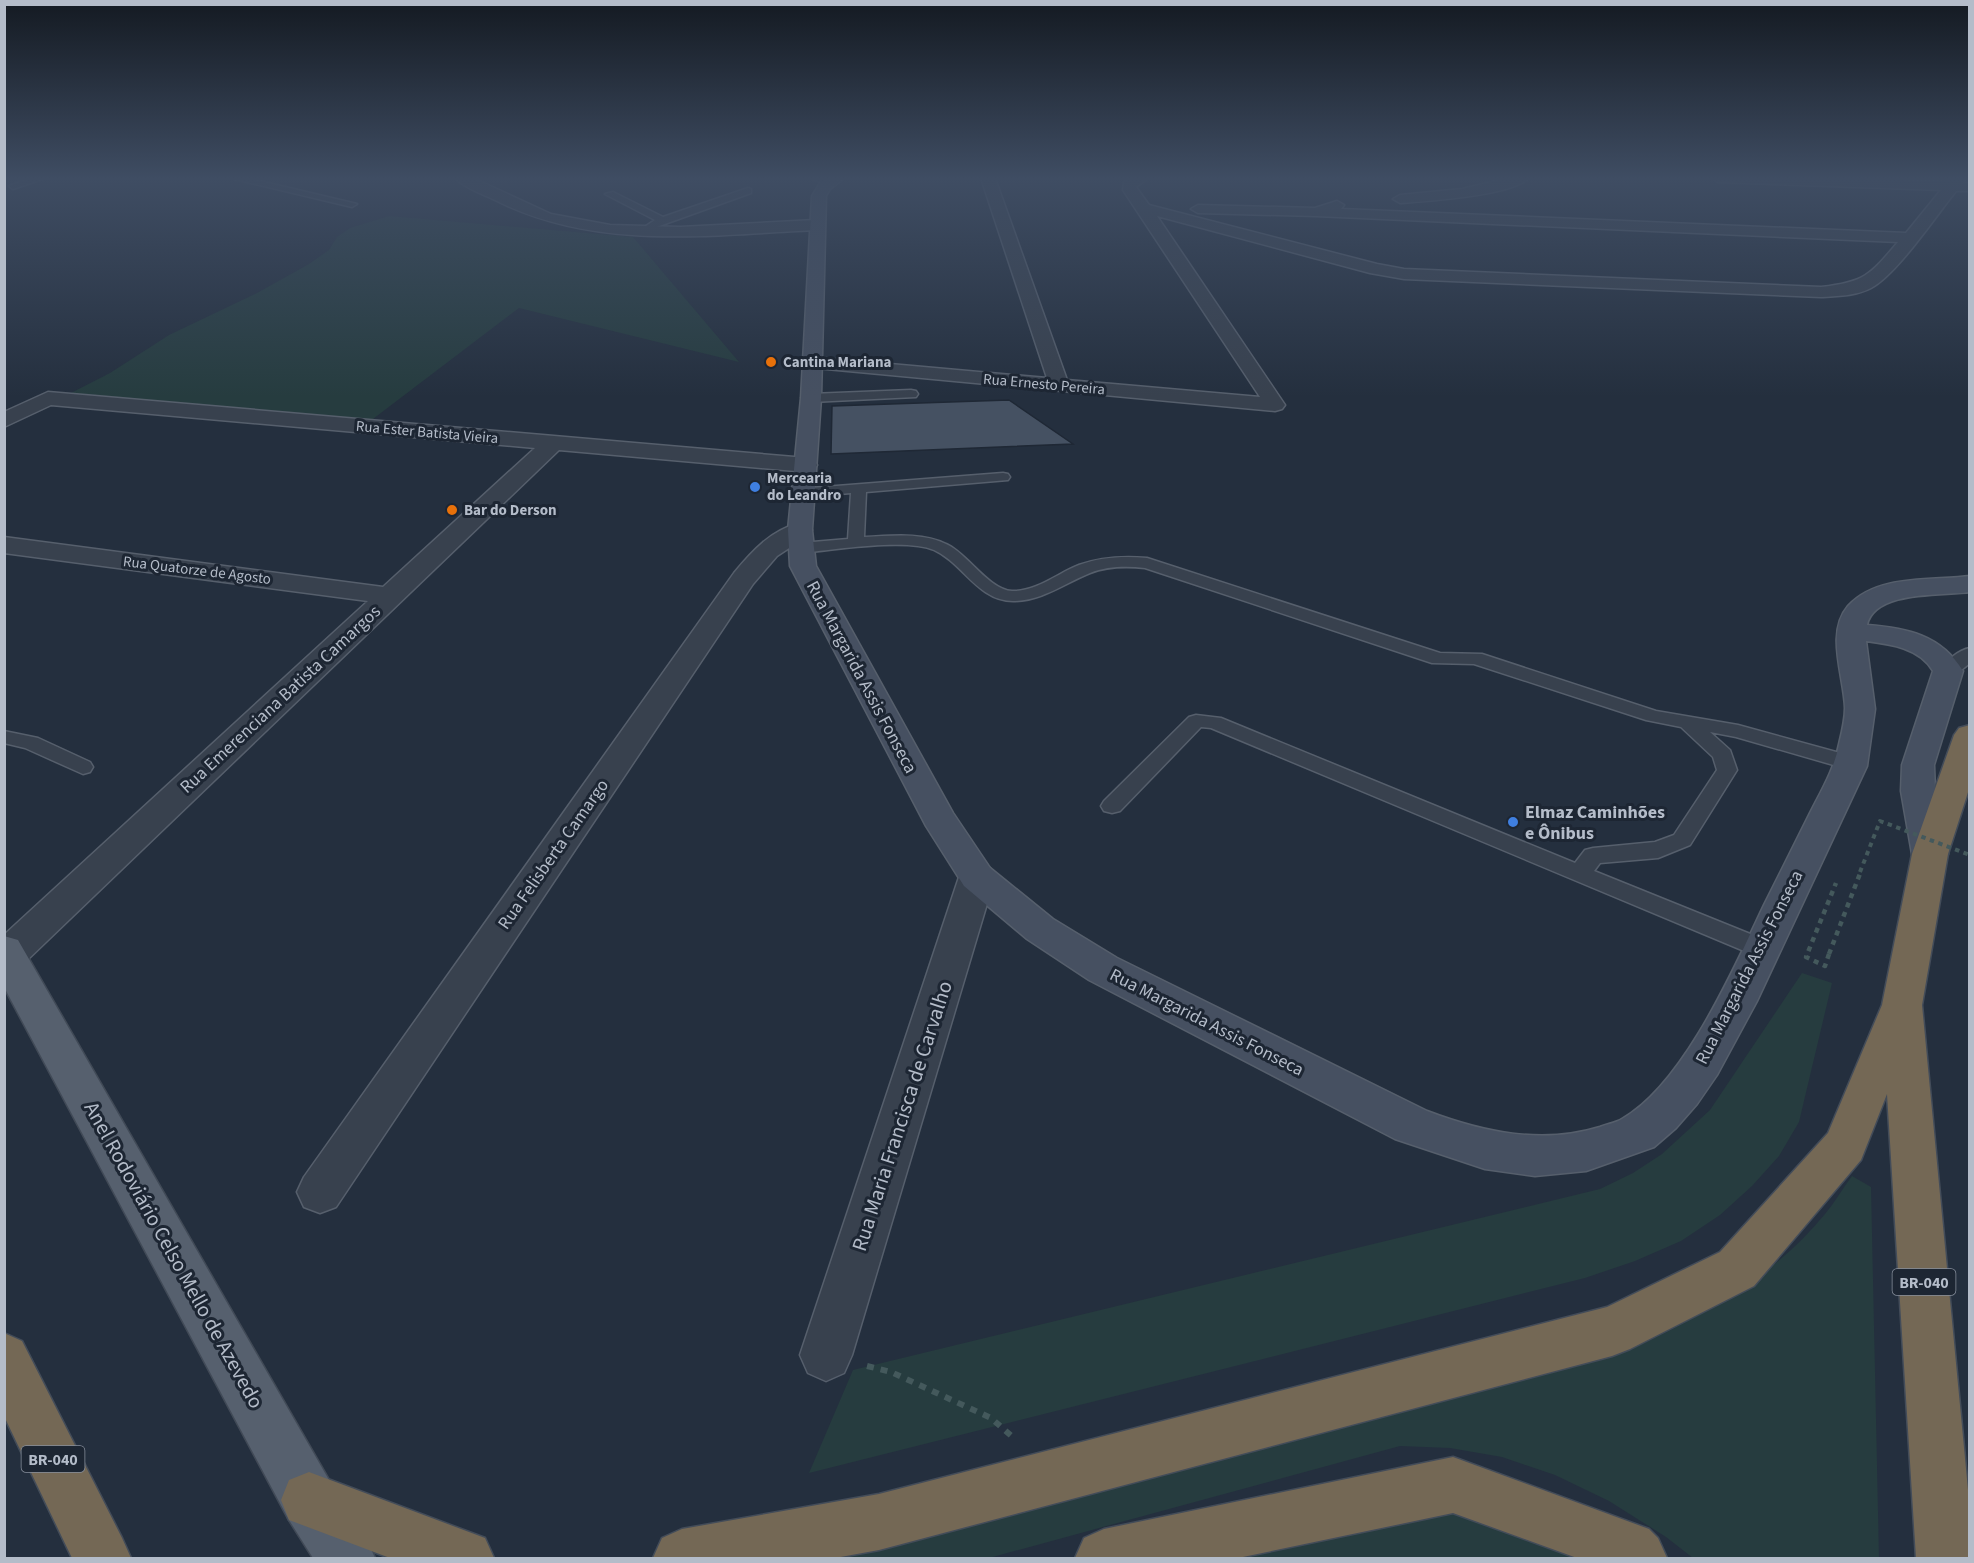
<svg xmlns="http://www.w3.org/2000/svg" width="1974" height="1563" font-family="'Source Sans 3',sans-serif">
<rect width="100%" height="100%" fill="#242f3e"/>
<path fill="#263c3f" d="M389,216L633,237L739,362L519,308L369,422L69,394L110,373L169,335L257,293L309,264L329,250L337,237L350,228Z
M1802,973L1832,983L1799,1122L1779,1156L1752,1186L1720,1215L1681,1241L1635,1261L1585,1278L809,1473L853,1370L1600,1189L1633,1173L1662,1154L1710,1110Z
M1852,1176L1871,1187L1879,1558H1693L1666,1537L1609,1501L1555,1475L1502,1457L1450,1448L1400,1446L989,1558H789L882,1537L985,1509L1642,1344C1710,1311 1776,1274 1825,1214C1835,1202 1843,1188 1852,1176Z
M1447,1511L1590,1558H1238L1404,1512Z"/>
<path fill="#455162" stroke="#1f2835" stroke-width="1.5" d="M1009,400L1073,444L831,454L832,406Z"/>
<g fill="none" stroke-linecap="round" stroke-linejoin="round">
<defs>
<path id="lane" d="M31,178H45L13,189L9,186Z
M230,178H247L357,204L352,207Z
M811,178H824L833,183L829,186Z
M748,188L751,189V193L651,229L646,226L655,220L605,194L613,192L663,217Z
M911,390L916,391L918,394L916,397L811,402L804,398L811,394Z
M1003,473L1008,474L1010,477L1008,480L866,492L864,537C890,536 922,532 946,544C967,553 989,590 1012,591C1036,592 1058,573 1079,565C1101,557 1124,556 1147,558L1440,653L1482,654L1656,711L1738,725L1858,758L1861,763L1858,768L1851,770L1736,737L1710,732L1730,750L1737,770L1690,845L1658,858L1600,863L1594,871L1770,942L1773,949L1770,956L1761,958L1211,728L1201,727L1120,811L1112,813L1104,811L1101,806L1104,801L1189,717L1196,715L1221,718L1575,863L1585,850L1593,848L1655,842L1674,835L1717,770L1713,757L1681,727L1646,720L1474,664L1432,663L1145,568C1127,566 1108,566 1090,573C1065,583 1042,601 1013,601C978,601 963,563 934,550C906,538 833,550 801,553L793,548L801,543L848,539L851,493L803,497L798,495L795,492L798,489Z
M1970,648V663L1955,675H1941L1939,671C1945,662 1958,650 1970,648Z
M4,731L38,738L90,762L93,767L90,772L83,774L25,748L4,743Z"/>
<path id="street" d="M455,178H473L551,214L610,225L680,227L816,220L824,225L816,230C707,235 596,251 495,200C483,194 464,188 455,178Z
M981,178H995L1067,380L1260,397L1123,190L1124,182L1131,178H1148L1136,187L1149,205L1377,264L1404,269L1821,287C1865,282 1870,275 1898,242L1316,216L1198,213L1191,209L1198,205L1315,208L1337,201L1344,205L1341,209L1906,233L1941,190L1718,182L1711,178H1839L1948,182L1952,178H1966L1963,183H1970V191H1956C1936,216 1897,274 1871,288C1856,296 1837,296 1821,297L1404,279L1370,273L1157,216L1285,405L1282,409L1275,411L805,367L802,363L805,359L812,357L1047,378Z
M1508,178H1529C1510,196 1427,201 1400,203L1393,199L1400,195L1462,189Z
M48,392L806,458L814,460L817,465L814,470L806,472L559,450L22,965L4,969V935L368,601L4,553V537L383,587L535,448L51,405L4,427V412Z
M800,523L809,525L812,530L809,535L777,556L753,584L336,1207L320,1213L304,1207L297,1192L304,1177L734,573C752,551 771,530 800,523Z
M977,864L990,868L995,877L852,1355L844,1373L826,1381L808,1373L800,1355L959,877L964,868Z"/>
<path id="secondary" d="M827,178H844L830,189L826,196L821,398L812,530L816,566L953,813L990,868L1053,919L1117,958L1427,1111C1482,1132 1542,1145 1600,1127C1607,1124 1616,1123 1622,1119C1684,1084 1734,968 1764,905C1779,875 1794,845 1809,815C1821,791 1834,770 1839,744C1842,732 1845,720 1845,708C1844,676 1825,633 1848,606C1877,574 1931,581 1970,576V592C1942,596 1875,590 1867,625C1907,628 1941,635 1963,671L1934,765L1935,791L1948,854L1942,863L1930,866L1918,863L1912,854L1901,791L1902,765L1933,671C1920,648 1890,644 1866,641L1875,709L1867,766L1757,1001L1717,1075L1697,1104L1676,1128L1654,1147L1586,1171L1535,1176L1485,1169L1395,1139L1089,980L1027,939L964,886L926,826L790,566L788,530L801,398L812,196L820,183Z"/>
<path id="primary" d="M4,936L18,940L329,1480L366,1538L375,1558H313L289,1520L4,987Z"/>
<path id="highway" d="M1970,725V786L1948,854L1922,1005L1970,1511V1558H1916L1887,1094L1861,1160L1754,1286L1630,1349L1612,1356L879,1550L835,1558H653L662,1538L682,1529L879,1494L1607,1307L1720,1252L1828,1133L1882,1005L1912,854L1954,735L1959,728Z
M4,1333L22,1341L122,1538L131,1558H72L4,1416Z
M1453,1457L1649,1529L1658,1538L1667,1558H1577L1453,1513L1238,1558H1075L1084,1538L1104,1529Z
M309,1472L485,1538L494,1558H390L289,1520L281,1500L289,1480Z"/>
</defs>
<use href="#lane" stroke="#565f6c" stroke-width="3"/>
<use href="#street" stroke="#565f6c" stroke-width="3"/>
<use href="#secondary" stroke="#565f6c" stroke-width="3"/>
<use href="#primary" stroke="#414a57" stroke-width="3"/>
<use href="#highway" stroke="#434c59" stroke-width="3"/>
<path stroke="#44595c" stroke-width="4.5" stroke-dasharray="5 5" stroke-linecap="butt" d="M1829,954L1825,966L1806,957L1836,883"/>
<path stroke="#44595c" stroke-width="6" stroke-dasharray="7 7" stroke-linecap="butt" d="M867,1366L891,1372L991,1418L1015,1439"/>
<use href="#lane" fill="#38414e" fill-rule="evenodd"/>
<use href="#street" fill="#38414e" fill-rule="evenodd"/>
<use href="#secondary" fill="#465061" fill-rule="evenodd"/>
<use href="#primary" fill="#56606e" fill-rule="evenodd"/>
<use href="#highway" fill="#746855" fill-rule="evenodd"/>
<path stroke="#44595c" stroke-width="4" stroke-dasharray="4.5 4.5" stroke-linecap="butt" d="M1860,872L1880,821L1970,855"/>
<path stroke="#44595c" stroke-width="4.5" stroke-dasharray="5 5" stroke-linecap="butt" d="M1829,954L1861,871"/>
</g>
<linearGradient id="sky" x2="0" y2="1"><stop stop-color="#141a22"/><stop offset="0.45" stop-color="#3f4d63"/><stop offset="1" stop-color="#3f4d63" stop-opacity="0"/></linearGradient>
<rect width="1974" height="397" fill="url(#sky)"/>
<g fill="#e8710a" stroke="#1d2633" stroke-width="2">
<circle cx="771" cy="362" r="6"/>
<circle cx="452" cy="510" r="6"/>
</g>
<g fill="#3f7fe0" stroke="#1d2633" stroke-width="2">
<circle cx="755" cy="487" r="6"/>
<circle cx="1513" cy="822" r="6"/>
</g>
<g text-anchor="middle" stroke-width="6" stroke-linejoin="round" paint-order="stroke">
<g font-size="15" font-weight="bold" fill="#b4bcc9" stroke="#1d2633" text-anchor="start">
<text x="783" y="367">Cantina Mariana</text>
<text x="767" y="483">Mercearia<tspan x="767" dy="17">do Leandro</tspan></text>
<text x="464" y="515">Bar do Derson</text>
</g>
<g font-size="15" fill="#b4bcc9" stroke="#1d2633">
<text transform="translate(1044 384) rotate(5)" y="5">Rua Ernesto Pereira</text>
<text transform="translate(427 432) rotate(5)" y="5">Rua Ester Batista Vieira</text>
<text transform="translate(197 570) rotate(7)" y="5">Rua Quatorze de Agosto</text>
</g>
<g fill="#1d2633" stroke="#878f9c" stroke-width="1.5">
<rect x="1892.5" y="1269" width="63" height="26" rx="4.5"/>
<rect x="21.5" y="1446" width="63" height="26" rx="4.5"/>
</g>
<g font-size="16" font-weight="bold" fill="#b4bcc9">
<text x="1924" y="1288">BR-040</text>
<text x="53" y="1465">BR-040</text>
</g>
<g font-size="18" fill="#b4bcc9" stroke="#1d2633">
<text transform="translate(862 677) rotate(62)" y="6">Rua Margarida Assis Fonseca</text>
<text transform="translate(280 699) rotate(-43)" y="6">Rua Emerenciana Batista Camargos</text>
<text transform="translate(553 854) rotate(-55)" y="6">Rua Felisberta Camargo</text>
<text transform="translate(1749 967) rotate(-63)" y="6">Rua Margarida Assis Fonseca</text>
<text transform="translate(1207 1022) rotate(27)" y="6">Rua Margarida Assis Fonseca</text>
</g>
<g font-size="18" font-weight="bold" fill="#b4bcc9" stroke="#1d2633" text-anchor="start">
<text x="1525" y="818">Elmaz Caminhões<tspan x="1525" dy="21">e Ônibus</tspan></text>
</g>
<g font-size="21" fill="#b4bcc9" stroke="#1d2633">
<text transform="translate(902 1116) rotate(-72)" y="7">Rua Maria Francisca de Carvalho</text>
<text transform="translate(174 1255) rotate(61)" y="7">Anel Rodoviário Celso Mello de Azevedo</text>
</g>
</g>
<rect width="1974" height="1563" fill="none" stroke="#b4bcc9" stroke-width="12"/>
</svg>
